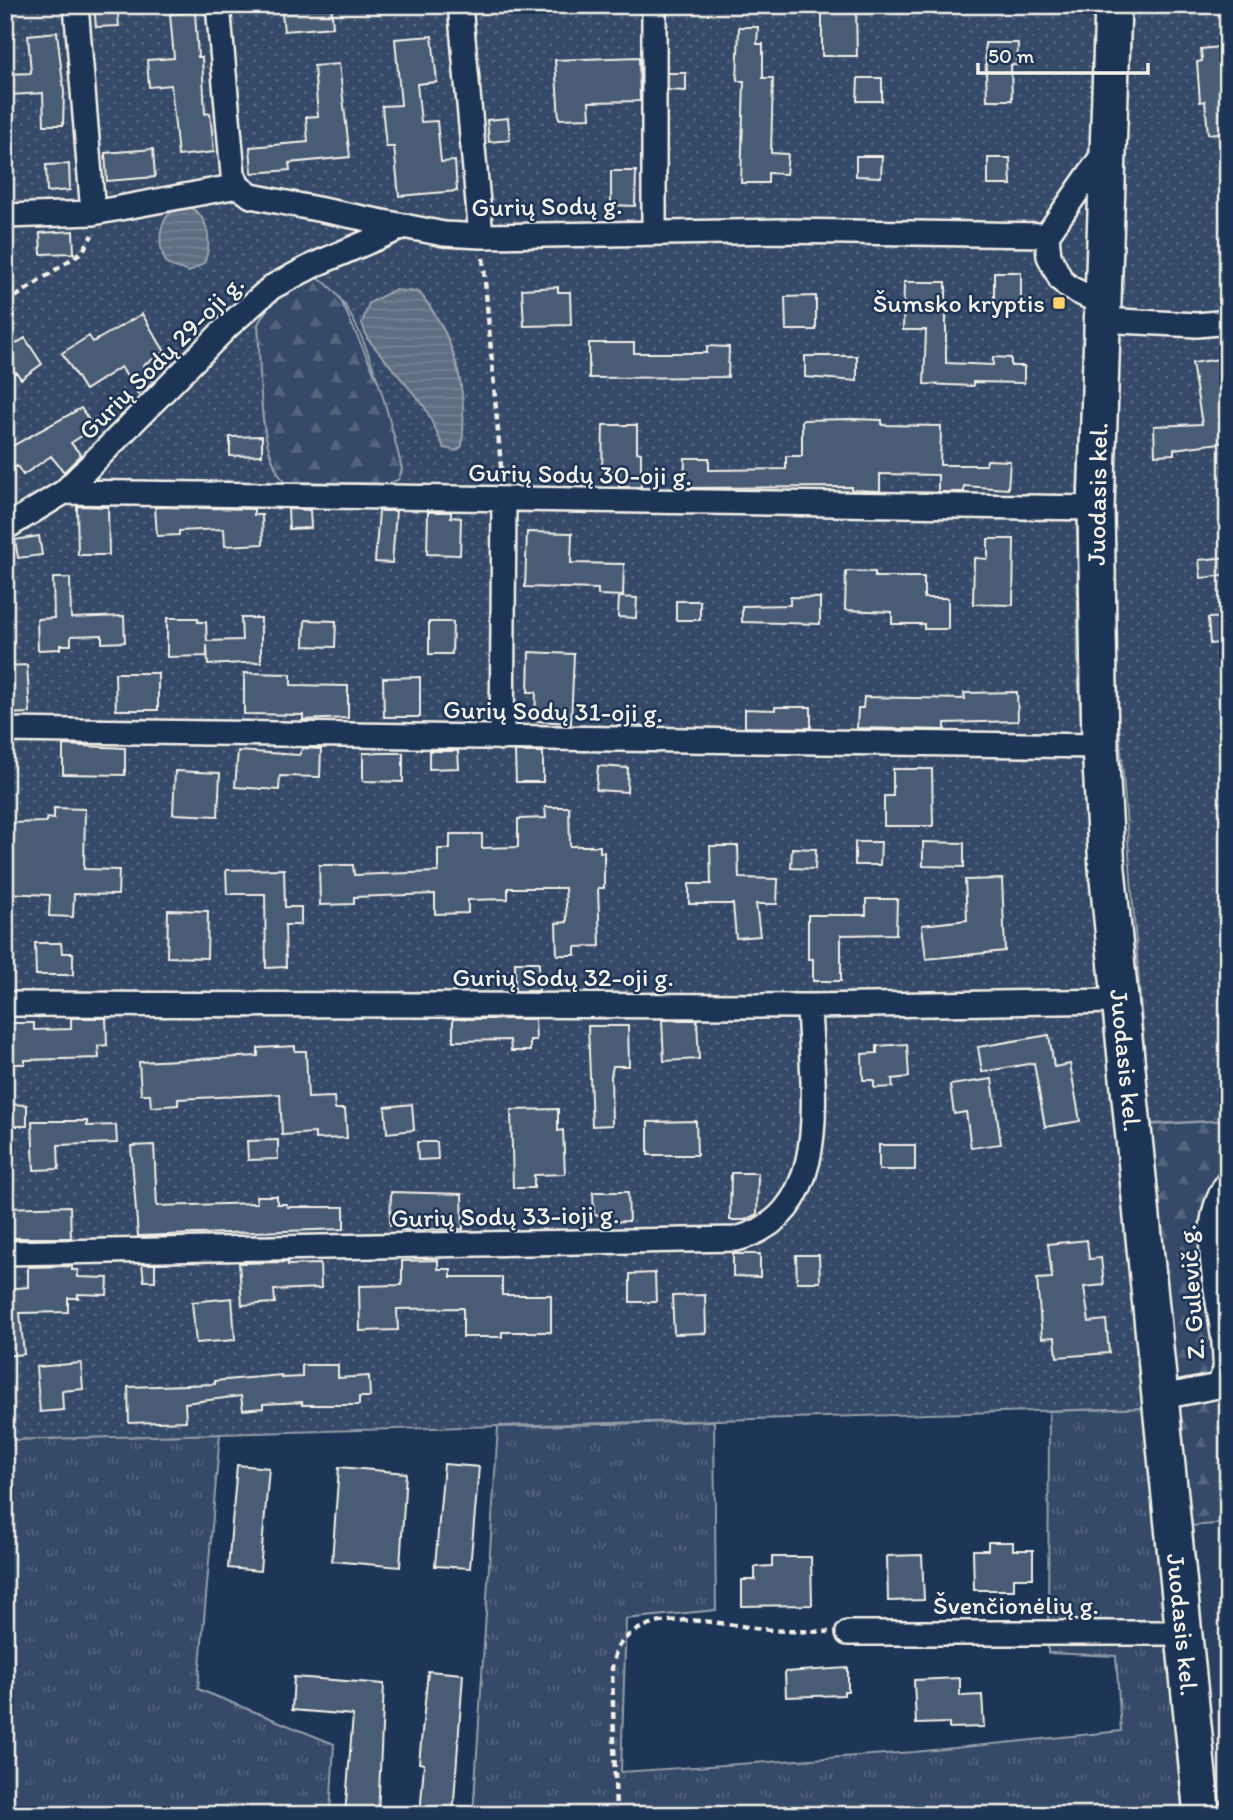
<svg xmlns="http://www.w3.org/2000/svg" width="1233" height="1820" font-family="Itim,sans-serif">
<defs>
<pattern id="grass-tufts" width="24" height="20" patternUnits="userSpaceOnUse" patternTransform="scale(1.75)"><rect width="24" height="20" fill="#354a67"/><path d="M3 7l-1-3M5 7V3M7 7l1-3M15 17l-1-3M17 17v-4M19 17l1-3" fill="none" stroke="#53657d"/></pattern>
<pattern id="forest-firs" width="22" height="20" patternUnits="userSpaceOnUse" patternTransform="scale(1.75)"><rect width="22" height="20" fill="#354a67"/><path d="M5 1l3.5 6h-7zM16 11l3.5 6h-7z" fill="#53657d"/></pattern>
<pattern id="park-dots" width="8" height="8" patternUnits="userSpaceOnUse" patternTransform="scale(1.75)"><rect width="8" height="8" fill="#354a67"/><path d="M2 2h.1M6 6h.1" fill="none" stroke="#53657d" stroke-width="1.8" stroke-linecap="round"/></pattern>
<pattern id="water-rules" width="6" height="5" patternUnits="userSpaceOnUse" patternTransform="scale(1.75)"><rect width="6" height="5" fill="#5e6d82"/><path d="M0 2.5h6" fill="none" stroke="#768294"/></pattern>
</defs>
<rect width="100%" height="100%" fill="#1d3557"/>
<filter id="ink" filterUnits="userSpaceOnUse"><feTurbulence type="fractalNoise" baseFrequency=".0143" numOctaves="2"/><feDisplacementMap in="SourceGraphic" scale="14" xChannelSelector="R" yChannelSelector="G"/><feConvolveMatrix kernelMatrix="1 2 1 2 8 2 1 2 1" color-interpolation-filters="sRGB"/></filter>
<g filter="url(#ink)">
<path fill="#2a4060" d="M1228,1523V1815H1219L1190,1526Z"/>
<path fill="url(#grass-tufts)" stroke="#949ea8" stroke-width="2" d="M1144,1408L1183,1815H473L498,1427L714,1421L716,1610L626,1619L621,1772L914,1752L1121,1731L1116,1656L1048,1653L1049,1411Z
M220,1434L198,1689L334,1744L330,1815H5V1440Z"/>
<path fill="url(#forest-firs)" stroke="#949ea8" stroke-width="2" d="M312,276L326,280L336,290L384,394L402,469L399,479L390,484L284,482C256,445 261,370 258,324C267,304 291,282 312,276Z
M1228,1120V1523L1190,1526L1150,1125Z"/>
<path fill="url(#park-dots)" stroke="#949ea8" stroke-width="2" fill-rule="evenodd" d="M5,5H1100L1077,491L1078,678L1092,876L1144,1408L5,1440ZM312,276C360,290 391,423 402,469L399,479L389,484L284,482C256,445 261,370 258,324C267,304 291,282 312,276Z
M1132,5H1228V1120L1150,1124L1117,698L1112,500Z"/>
<path fill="url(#water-rules)" stroke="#9aa2ab" stroke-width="2" d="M189,207C210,217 212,244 204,263L189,272L168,265C154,245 158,206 189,207Z
M394,290L419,292C456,337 468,389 462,446L456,451L444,448L425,407L367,338L362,323L369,303Z"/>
<path fill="#485b74" stroke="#f4f1e8" stroke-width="2" d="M94,5H117L119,26L96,27Z
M281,5H331L333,27L284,31Z
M195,12L198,57H202L205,114L210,113L214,152L178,156L171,85L149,87L147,60L174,58L170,14Z
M822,12H856L857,56H822Z
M739,27H758L757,44H763V78H773L771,153L788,154L786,174L768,173V183H741L744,81H737Z
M57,32L64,92L63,125H44L43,93L10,95L8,74L31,73L28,35Z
M432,36L437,82L417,84L421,122L437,121L441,162L455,161L457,191L399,196L394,147H386L382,106L401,105L395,39Z
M985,43H1018L1017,65H1011L1012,100H987Z
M1228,46V132L1208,134L1205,101L1200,102L1197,62L1202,61L1201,49Z
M639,57L640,101L589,102L590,118L559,119L555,60Z
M339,64L350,157L289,163L290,170L252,173L250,147L308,142L306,117L318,116L314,66Z
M668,73H686V91L668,90Z
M858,78H882V101H857Z
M508,118L510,140L489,142L487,120Z
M153,149L155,177L107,181L105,153Z
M856,156H882L881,177L856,176Z
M988,158H1010L1011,185H988Z
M69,164L70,190L47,192L46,165Z
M611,171H636L635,206L611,205Z
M73,231L74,253L41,254L40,233Z
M994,272H1021V304H994Z
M904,282H946V363L993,365V357L1011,358V366H1024V383L973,382V386L924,384L926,330H903Z
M558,287V292H570L571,325L524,326L522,289Z
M816,296V330H786L785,297Z
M142,314L165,352L143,365L153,382L138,394L121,367L85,390L62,353L89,336L93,342Z
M25,338L42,364L21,379L16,372L5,380V351Z
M589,343H634V353H707V346L729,347L728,377L589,378Z
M805,356H857V381L805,377Z
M1220,359L1228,442L1174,449V454L1155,455L1154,426L1202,424L1192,363Z
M81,408L94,428L71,443L81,455L64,472L51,456L23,475L17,466L5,474V450Z
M853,419L882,420V425L941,426L940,465H986L987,460L1010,461L1008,489L964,486V492H938V475L880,474V491L851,490V487L684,488L685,458H709V470L786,469V456H802V420Z
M603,425H637V452L641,453V487H619V471L602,470Z
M262,436V455L230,456V437Z
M77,506L108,507L109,555H78Z
M155,507L254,509V515H262L263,544L225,546L224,529L179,531V535L157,536Z
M288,509L310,510L311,528L289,529Z
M379,511H396L392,563L375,562Z
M428,512H451V517L461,518L460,555L427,554Z
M527,532L572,533L571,563L624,564L623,596L598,595V589L525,587Z
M39,536L42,555L18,558L15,540Z
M988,539H1014L1013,605L973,604L974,558L988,559Z
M1228,557V575L1201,578L1199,560Z
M846,571L875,572V577H924V598H948V629H924V624H892V612L845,610Z
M53,578H70L71,618L124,616L125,642L102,643V635L71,636V645H60V649L38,650L37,619L54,618Z
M619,597L637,598L636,618L618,617Z
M790,597L820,598V624L742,622V606L790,605Z
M676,601H700V620H676Z
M1228,617V642L1210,644L1208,618Z
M167,618H198V622H206L207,641L242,640L241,618H261V662L208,665L207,645V656L167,657Z
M305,620L336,621L335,647L304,646Z
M429,622H453L452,654H429Z
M529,652L574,654L571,723L535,721L536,692H528Z
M27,665L30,713L5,714V666Z
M115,673H158V710H116Z
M244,673L291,674V685L348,686V718L303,720V715L244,714Z
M420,677V717H384L383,678Z
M1017,692L1018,721L945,723V730L857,728L858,708H863L864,697L965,699L964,693Z
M775,707H811V728L745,727V709L775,710Z
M63,745L125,748V775L63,774Z
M303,748L321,749L320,777L280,776L279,790L235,787L238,751L299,755Z
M429,751H458L459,768L429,769Z
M515,752H543V782H516Z
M363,753H403V782L363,781Z
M598,766L628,768L627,792L596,790Z
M893,769H932L933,826H884V796H893Z
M175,771L220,773L218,816L173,814Z
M545,807H569L570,846H600V852H604V888H598L600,946L575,947V955H557L556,923L567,922L565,888H508V899L468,900V913L435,914V894L354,897V904L320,905L319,865H353L354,875L438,872V849H450V834H482V848L518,847V819L546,818Z
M54,808L85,809L84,869L119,870L118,895L74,894L73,917L49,916L50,895L5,893V872H10L9,823L46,822L47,818L54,819Z
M855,842H881L880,865H855Z
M923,842L964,843V867L923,866Z
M710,846H738L739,878L778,879L777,904H756L760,936L736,938L733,904H689V884H711Z
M792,848L816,849L815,869L791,868Z
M284,869L285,907H301V925H285L286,967L266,968L265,894H227L226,870Z
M1002,879L1005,951L926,959L922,925L967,920L965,880Z
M866,899H897L896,934L841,935V981H813V959H808V915H866Z
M168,910L208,911L207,958L167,957Z
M35,943H61L62,953H73V975H36Z
M515,962H539V991H515Z
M71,1018H106L107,1045L98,1046L99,1058L25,1060V1064H5V1023H34V1030L71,1029Z
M453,1019H535L536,1040H530V1051H511L510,1040L453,1041Z
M662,1020H697L699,1059L664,1061Z
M588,1026H628L629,1066H613L611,1076L612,1125L592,1126Z
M1049,1035L1054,1067L1070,1064L1080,1121L1045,1127L1034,1063L982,1072L978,1047Z
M907,1044L909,1077L892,1079L893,1087L874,1088V1080H863L862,1054L877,1053V1046Z
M295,1046V1051H306L308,1098L334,1097L335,1109H345L347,1138L315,1139V1133L282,1135L280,1094L178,1099V1105L151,1107L150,1094H141L139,1062L258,1056V1048Z
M992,1079L1001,1144L971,1148L966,1112L954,1114L950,1085Z
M8,1104L27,1105V1126H7Z
M412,1104L414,1130L387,1133L385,1107Z
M558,1109V1131L563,1130L565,1174L534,1175V1188H513L511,1110Z
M32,1121H87V1126L116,1125L117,1143L58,1145L59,1169L34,1170Z
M696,1121L697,1155H648V1122Z
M278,1140V1159L248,1160L247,1141Z
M417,1142H437L438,1159L418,1160Z
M154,1145L157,1206L257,1203L256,1196H277V1204H286L287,1207H344V1229L138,1236L131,1146Z
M879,1145H915V1170H879Z
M731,1173H758L757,1214L745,1220H730Z
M391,1192L462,1194L463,1229L401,1230V1225H390Z
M593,1192H628L629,1221L604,1222V1215H594Z
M70,1206L71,1238H5V1208Z
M1087,1240L1089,1259L1101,1258L1104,1285L1084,1287L1089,1322L1106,1320L1109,1353L1057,1357L1055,1337L1042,1338L1037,1279L1052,1278L1048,1244Z
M733,1254H760V1277L733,1276Z
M796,1255H819L820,1282H797Z
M438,1260V1269H451V1277H502V1295H551V1332H502V1337H463V1308L397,1309L398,1330L360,1331L359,1286L402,1285V1261Z
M288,1262V1265L320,1264L321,1288L274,1290L275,1303L242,1305L239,1263Z
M142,1264H155V1281H144Z
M72,1266V1270H78V1277L108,1278L107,1295L78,1294V1298H68V1312L20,1313L24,1354L5,1356V1289L28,1287V1267Z
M655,1273L656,1302H630V1274Z
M705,1295L706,1333L674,1334L672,1296Z
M232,1298L235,1340L196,1343L192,1302Z
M81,1363L83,1389L62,1391L63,1410L40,1412L36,1367Z
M302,1365H338V1378L369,1376L370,1397H359V1405H302V1402L263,1404V1408L243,1410L241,1396L185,1403L186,1421L129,1423L128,1387L215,1384V1381L281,1375V1378L302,1377Z
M444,1464L479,1467L470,1568L435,1566Z
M237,1465L269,1468L260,1571L228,1568Z
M339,1467L406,1473L400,1567L332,1561Z
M988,1542H1013V1550H1033V1578H1014V1590H974L973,1550H988Z
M922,1555L924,1600L888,1601L887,1556Z
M772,1557H811L812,1605L742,1606V1580H755V1567L772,1566Z
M848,1668V1691H844V1695L786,1697L785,1672Z
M428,1671L463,1674L453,1815H420L424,1764L419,1763Z
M294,1677L384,1684L378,1815H345L353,1715L292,1710Z
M960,1678V1696L982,1695L984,1727L949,1728V1723L916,1724L914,1680Z"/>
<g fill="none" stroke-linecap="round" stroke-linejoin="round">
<defs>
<path id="minor" d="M76,5L93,213
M218,5L233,174L238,186L251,196L444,234L481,236L782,231L1047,235
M460,5L481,236
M654,5V232
M5,216L93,213L238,186
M1101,303L1070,288L1061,280L1049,256L1047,235L1107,149
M1100,320L1197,325L1228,322
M64,492L1096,508
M5,528L64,492L228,326L272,287L316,264L405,226
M5,730L1100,746
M502,738L504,501
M5,1004L809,1006L1121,1001
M5,1253L736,1239C837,1214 811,1083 809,1006
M1162,1397L1218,1386L1225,1371C1228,1312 1191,1233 1228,1182
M848,1633H1184"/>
<g id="primary">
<path id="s1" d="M1113,5L1096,508L1100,746L1107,869L1202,1815"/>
</g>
</defs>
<use href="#minor" stroke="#f4f1e8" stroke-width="28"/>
<use href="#primary" stroke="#f4f1e8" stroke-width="40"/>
<path stroke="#f4f1e8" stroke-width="4.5" stroke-dasharray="7 5" stroke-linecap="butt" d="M483,258L502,479
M5,304L83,251L92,235
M616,1815L612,1668C613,1662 615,1653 618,1647C647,1604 723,1625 763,1629C785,1632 807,1631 829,1632"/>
<use href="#minor" stroke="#1d3557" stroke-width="23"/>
<use href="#primary" stroke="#1d3557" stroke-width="35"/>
</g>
</g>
<rect fill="#ffd166" stroke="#1d3557" stroke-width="2.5" x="1052" y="296" width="14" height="14" rx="3.5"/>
<g text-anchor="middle" stroke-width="5" stroke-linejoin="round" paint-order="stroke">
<g font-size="26" fill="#f4f1e8" stroke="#1d3557">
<text transform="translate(547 206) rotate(-1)" y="9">Gurių Sodų g.</text>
<text transform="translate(161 357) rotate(-45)" y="9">Gurių Sodų 29-oji g.</text>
<text transform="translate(580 474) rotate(1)" y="9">Gurių Sodų 30-oji g.</text>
<text transform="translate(1097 494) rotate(-89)" y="9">Juodasis kel.</text>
<text transform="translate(553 711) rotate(1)" y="9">Gurių Sodų 31-oji g.</text>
<text x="563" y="986">Gurių Sodų 32-oji g.</text>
<text dy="9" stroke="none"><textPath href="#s1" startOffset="1057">Juodasis kel.</textPath></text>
<text transform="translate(505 1216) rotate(-1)" y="9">Gurių Sodų 33-ioji g.</text>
<text transform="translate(1191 1292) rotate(-94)" y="9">Z. Gulevič g.</text>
<text x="1016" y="1614">Švenčionėlių g.</text>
<text dy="9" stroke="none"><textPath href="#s1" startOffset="1624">Juodasis kel.</textPath></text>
</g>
<g font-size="26" fill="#f4f1e8" stroke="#1d3557" text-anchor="end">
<text x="1045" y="312">Šumsko kryptis</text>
</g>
</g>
<rect width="1233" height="1820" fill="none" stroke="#1d3557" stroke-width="28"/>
<rect x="14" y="14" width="1205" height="1792" fill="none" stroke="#f4f1e8" stroke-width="2.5" filter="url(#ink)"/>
<path d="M978 63v10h170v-10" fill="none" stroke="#f4f1e8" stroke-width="3.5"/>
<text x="988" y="63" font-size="21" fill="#f4f1e8" stroke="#1d3557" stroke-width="5" paint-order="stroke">50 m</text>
</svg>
